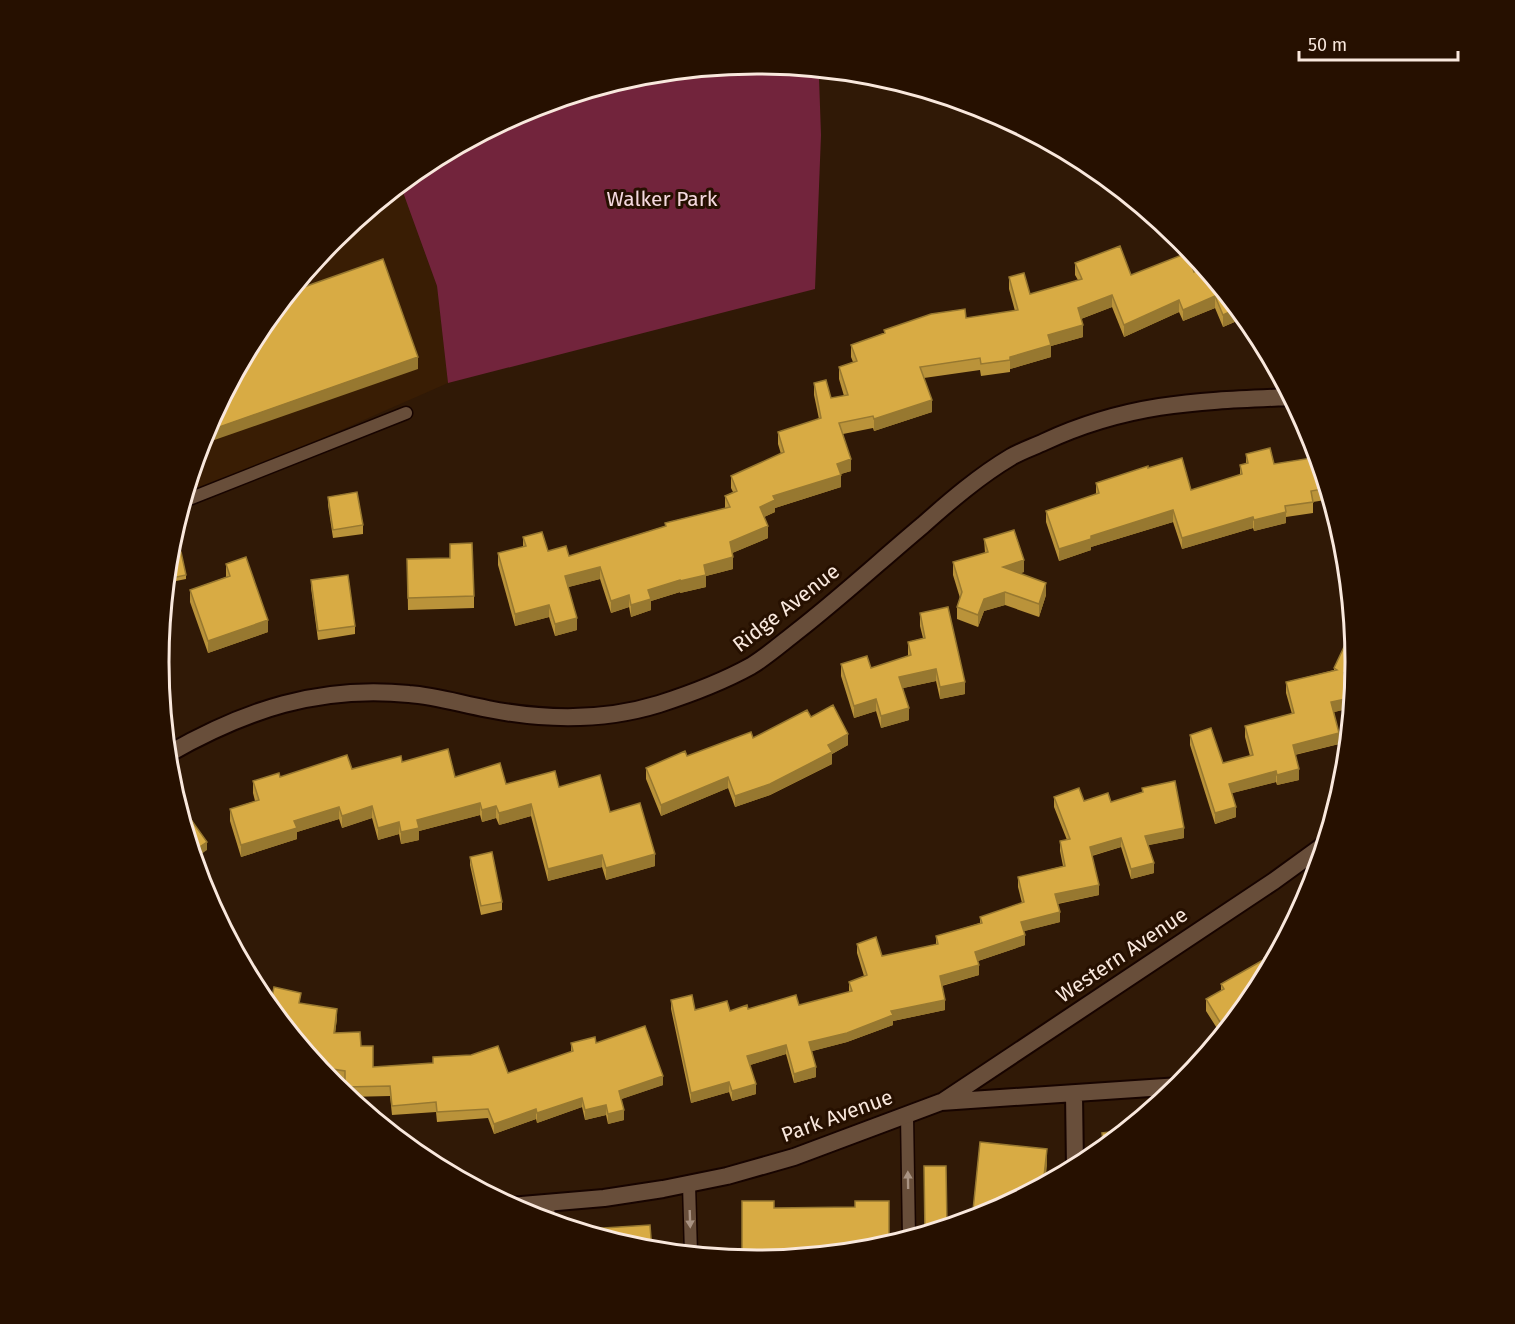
<svg xmlns="http://www.w3.org/2000/svg" width="1515" height="1324" font-family="'Fira Sans',sans-serif">
<rect width="100%" height="100%" fill="#301906"/>
<path fill="#391d04" d="M400,184L437,286L448,383L184,499L204,432L260,329L334,238Z"/>
<path fill="#72243c" d="M746,64L819,78L821,135L815,289L448,383L437,286L400,184L425,164L529,108L641,74Z"/>
<g fill="none" stroke-linecap="round" stroke-linejoin="round">
<defs>
<path id="service" d="M184,501L406,413
M907,1115L909,1239
M689,1184L691,1254
M548,1204L549,1222"/>
<path id="minor" d="M168,754C245,710 319,685 409,694C436,696 461,704 488,709C544,720 604,721 659,704C690,694 722,682 751,666C766,657 781,644 795,633C839,599 880,561 923,525C950,501 979,476 1011,457C1021,451 1033,447 1044,442C1130,402 1200,401 1292,397
M1074,1094L1075,1168
M942,1102L1274,881L1325,844
M510,1206L604,1198L663,1189L727,1176L794,1157L941,1102L1180,1086"/>
</defs>
<use href="#service" stroke="#170400" stroke-width="15"/>
<use href="#minor" stroke="#170400" stroke-width="20"/>
<use href="#service" stroke="#684e3a" stroke-width="12"/>
<use href="#minor" stroke="#684e3a" stroke-width="16"/>
</g>
<path fill="#ba933a" d="M902,83L936,93V95L902,87Z
M1075,263L1131,275L1194,272L1246,317L1223,327L1215,308L1183,321L1179,312L1124,337L1112,307L1081,319L1083,337L1051,346V357L1010,369V372L981,376L980,370L924,378L932,412L874,431L873,428L843,434L851,471L841,474V487L775,508V512L764,517L768,538L732,553L733,569L706,576V587L680,593V592L651,601V610L631,617L629,607L611,613L600,579L568,587L577,630L555,636L549,617L515,626L498,565V553L523,547V537L548,551L569,556L665,526V523L725,508V496L733,492L731,488V476L781,454L778,444V432L819,419L814,395V383L831,398L844,396L839,379V367L853,362L851,357V345L884,333V330L1015,311L1009,289V277L1030,294L1078,280L1075,275Z
M1246,454L1274,464L1318,457L1331,499L1313,502V513L1286,517V523L1254,531L1253,528L1182,549L1173,522L1091,547V550L1059,561L1046,522V511L1096,494V483L1148,468L1191,490L1240,475V465L1246,464Z
M328,497L363,525V534L333,538L328,505Z
M984,539L1024,572L1020,573L1046,595L1039,617L1005,605L984,611L978,627L957,619V607L960,598L953,575V562L985,553Z
M169,554L186,575V579L166,583Z
M407,559L474,596V608L408,610Z
M226,564L268,632L208,653L190,602V590L226,577Z
M311,580L355,626V634L318,640L311,588Z
M920,613L965,694L940,699L936,681L903,688L909,720L881,728L876,711L854,718L841,676V664L871,668L908,656V642L923,638L920,626Z
M159,662L169,664V677L160,678Z
M1356,662L1354,688L1347,685L1350,708L1334,712L1339,744L1295,755L1299,780L1277,785L1276,782L1232,793L1236,817L1215,824L1190,745V735L1223,763L1250,756L1245,737V726L1292,714L1286,693V682L1334,670V668Z
M811,717L848,745L832,754V764L770,795L735,807L728,788L661,816L646,779V768L753,738Z
M402,762L455,777L506,784L559,787L610,812L655,866L606,880L602,867L548,881L531,816L499,825L496,818L482,822L480,815L419,831V840L401,844L399,834L378,840L372,818L342,828L339,819L297,832V839L241,857L230,821V809L255,801L253,793V781L280,777L352,769Z
M1142,788L1184,838L1148,845L1154,873L1131,879L1121,847L1092,856L1099,895L1058,904L1060,922L1024,931L1025,945L978,961L979,975L942,986L945,1010L893,1021V1025L847,1042L812,1051L816,1077L794,1083L786,1054L750,1065L756,1094L732,1101L729,1092L691,1103L671,1009V1000L695,1010L730,1011L799,1005L849,992V982L864,976L857,953V944L882,956L936,945V936L980,923V917L1022,903L1018,887V877L1063,866L1060,851V841L1067,840L1054,807V797L1084,801L1111,802L1142,792Z
M470,857L502,902V910L481,915L470,865Z
M1282,945L1220,1033L1206,1011V999L1221,991V984L1264,960V958Z
M301,1003L337,1018L335,1033L361,1046L373,1067L508,1073L571,1052V1043H596L663,1085L621,1099L624,1120L608,1124L606,1115L585,1120L582,1107L537,1123L536,1119L494,1134L488,1118L437,1122L436,1112L392,1115L390,1096L348,1097L345,1095V1080L328,1078L270,1008Z"/>
<path fill="#977830" d="M1112,295V307L1078,320V308Z
M1215,296V308L1183,321V310Z
M1179,300V312L1124,337V325Z
M1238,308L1246,317L1223,327V315Z
M1083,325V337L1051,346V357L1010,369V357L1048,335Z
M418,357V369L200,445L205,432Z
M932,400V412L874,431V419Z
M851,459V471L837,475V464Z
M841,475V487L775,508V512L760,519V507L773,496Z
M1173,510V522L1091,547V550L1059,561V549L1091,536Z
M1286,512V523L1254,531V520Z
M1253,517V528L1182,549V538Z
M768,526V538L730,554V542Z
M733,557V569L706,576V587L680,593V581L704,565Z
M1024,560V572L1003,579V567Z
M600,567V579L565,588V576Z
M680,580V592L651,601V610L631,617V605L648,590Z
M1046,583V595L1039,617V604Z
M1005,592V605L984,611L978,627V615L984,599Z
M629,595V607L611,613V601Z
M549,605V617L515,626V614Z
M577,618V630L555,636V624Z
M268,620V632L208,653V641Z
M936,669V681L899,689V677Z
M965,682V694L940,699V687Z
M1350,698V708L1331,713V702Z
M876,699V711L854,718V706Z
M909,708V720L881,728V716Z
M1339,733V744L1293,755V745Z
M848,734V745L832,754V764L770,795L735,807V796L828,745Z
M1299,769V780L1277,785V775Z
M1276,771V782L1229,794V784Z
M728,777V788L661,816V805Z
M480,803V815L419,831V840L401,844V832L417,820Z
M531,804V816L499,825V813Z
M372,806V818L342,828V816Z
M496,806V818L482,822V810Z
M339,807V819L297,832V839L241,857V845L294,821Z
M1236,807V817L1215,824V813Z
M399,822V834L378,840V828Z
M1184,828V838L1145,846V836Z
M1121,838V847L1090,856V847Z
M207,842V850L194,859L192,852Z
M655,854V866L606,880V868Z
M602,855V867L548,881V869Z
M1154,863V873L1131,879V869Z
M1099,885V895L1055,904V894Z
M1060,912V922L1021,932V922Z
M1025,935V945L975,962V952Z
M979,965V975L940,986V976Z
M945,1000V1010L893,1021V1025L847,1042L809,1052V1042L891,1011Z
M1245,1008L1227,1029L1220,1033V1022Z
M337,1009V1018L334,1043V1033Z
M786,1045V1054L747,1066V1056Z
M816,1067V1077L794,1083V1074Z
M663,1076V1085L619,1100V1091Z
M729,1082V1092L691,1103V1093Z
M756,1084V1094L732,1101V1091Z
M582,1098V1107L537,1123V1113Z
M606,1105V1115L585,1120V1110Z
M536,1109V1119L494,1134V1124Z
M624,1110V1120L608,1124V1114Z
M1047,1149V1166L1045,1184L1043,1185Z"/>
<path fill="#d8ab44" stroke="#977830" stroke-width="1.5" d="M1120,246L1131,275L1187,253L1194,272L1205,267L1238,308L1223,315L1215,296L1183,310L1179,300L1124,325L1112,295L1078,308L1083,325L1048,335L1051,345L1010,357V360L981,364L980,358L920,367L932,400L874,419L873,416L839,423L851,459L837,464L841,475L773,496L775,500L760,507L768,526L730,542L733,557L704,565L706,575L680,581V580L648,590L651,599L631,605L629,595L611,601L600,567L565,576L577,618L555,624L549,605L515,614L498,553L526,546L523,537L542,532L548,551L566,546L569,556L666,526L665,523L730,507L725,496L737,491L731,476L784,452L778,432L821,418L814,383L826,380L831,398L848,395L839,367L857,361L851,345L885,333L884,330L931,314L965,309L966,318L1018,310L1009,277L1024,273L1030,294L1082,279L1075,263Z
M383,259L418,357L205,432L260,329L290,292Z
M1270,448L1274,464L1318,457L1328,488L1311,491L1313,502L1285,506L1286,512L1254,520L1253,517L1182,538L1173,510L1091,536V539L1059,549L1046,511L1099,493L1096,483L1148,466V468L1182,458L1191,490L1242,474L1240,465L1248,463L1246,454Z
M357,492L363,525L333,530L328,497Z
M1014,530L1024,560L1003,567L1046,583L1039,604L1005,592L984,599L978,615L957,607L962,592L953,562L988,552L984,539Z
M472,543L474,596L408,598L407,559L450,558V544Z
M181,552L186,575L167,579L169,554Z
M246,557L268,620L208,641L190,590L230,576L226,564Z
M348,575L355,626L318,631L311,580Z
M948,607L965,682L940,687L936,669L899,677L909,708L881,716L876,699L854,706L841,664L867,656L871,668L911,655L908,642L925,638L920,613Z
M162,626L169,664L159,666V662Z
M1353,628L1356,662L1355,678L1344,673L1350,698L1331,702L1339,733L1293,745L1299,769L1277,775L1276,771L1229,784L1236,807L1215,813L1190,735L1211,728L1223,763L1253,755L1245,726L1294,713L1286,682L1337,670L1334,668Z
M833,705L848,734L828,745L832,752L770,784L735,796L728,777L661,805L646,768L685,751L687,756L751,732L753,738L807,710L811,717Z
M448,749L455,777L500,763L506,784L555,771L559,787L600,775L610,812L640,803L655,854L606,868L602,855L548,869L531,804L499,813L496,806L482,810L480,803L417,820L419,828L401,832L399,822L378,828L372,806L342,816L339,807L294,821L297,828L241,845L230,809L259,800L253,781L279,773L280,777L347,755L352,769L401,756L402,762Z
M1175,781L1184,828L1145,836L1154,863L1131,869L1121,838L1090,847L1099,885L1055,894L1060,912L1021,922L1025,935L975,952L979,965L940,976L945,1000L891,1011L893,1015L847,1033L809,1042L816,1067L794,1074L786,1045L747,1056L756,1084L732,1091L729,1082L691,1093L671,1000L692,995L695,1010L727,1001L730,1011L747,1005L748,1009L796,995L799,1005L852,991L849,982L867,975L857,944L876,937L882,956L938,944L936,936L982,923L980,917L1024,902L1018,877L1065,866L1060,841L1070,839L1054,797L1079,788L1084,801L1108,793L1111,802L1143,792L1142,788Z
M177,800L207,842L192,852Z
M492,852L502,902L481,906L470,857Z
M1282,945L1255,995L1245,1008L1220,1022L1206,999L1224,989L1221,984L1265,959L1264,958Z
M274,987L301,993L299,1003L337,1009L334,1033L360,1032L361,1046H373V1067L433,1063V1057L471,1055L498,1046L508,1073L573,1051L571,1043L595,1037L596,1043L645,1026L663,1076L619,1091L624,1110L608,1114L606,1105L585,1110L582,1098L537,1113L536,1109L494,1124L488,1109L437,1112L436,1102L392,1106L390,1086L345,1087V1071L319,1067L270,1008Z
M1127,1130L1104,1148L1102,1133Z
M980,1142L1047,1149L1043,1185L986,1216L972,1220Z
M924,1166H946L947,1227L925,1234Z
M742,1201H774V1208L855,1207V1201H889V1245L874,1250L758,1261L742,1259Z
M650,1225L652,1251L640,1249L589,1234L588,1229Z"/>
<defs><path id="oneway-solid" d="M-6-.8H1V-3.2L6.5 0L1 3.2V.8H-6Z" transform="scale(1.5)"/></defs>
<g fill="#a99383">
<use href="#oneway-solid" transform="translate(908 1180) rotate(-91)"/>
<use href="#oneway-solid" transform="translate(690 1219) rotate(88)"/>
</g>
<g text-anchor="middle" stroke-width="6" stroke-linejoin="round" paint-order="stroke">
<g font-size="21" fill="#f5d9de" stroke="#261000">
<text x="662" y="206">Walker Park</text>
</g>
<g font-size="21" fill="#f9e8dd" stroke="#261000">
<text transform="translate(786 608) rotate(-38)" y="7">Ridge Avenue</text>
<text transform="translate(1122 955) rotate(-34)" y="7">Western Avenue</text>
<text transform="translate(837 1116) rotate(-20)" y="7">Park Avenue</text>
</g>
</g>
<path d="M0 0H1515V1324H0ZM169 662a588 588 0 1 1 1176 0a588 588 0 1 1-1176 0Z" fill="#261000" fill-rule="evenodd"/>
<path fill="none" stroke="#f9e8dd" stroke-width="3" d="M169 662a588 588 0 1 1 1176 0a588 588 0 1 1-1176 0Z"/>
<path d="M1299 51v9h159v-9" fill="none" stroke="#f9e8dd" stroke-width="3"/>
<text x="1308" y="51" font-size="18" fill="#f9e8dd" stroke="#261000" stroke-width="4.5" paint-order="stroke">50 m</text>
</svg>
